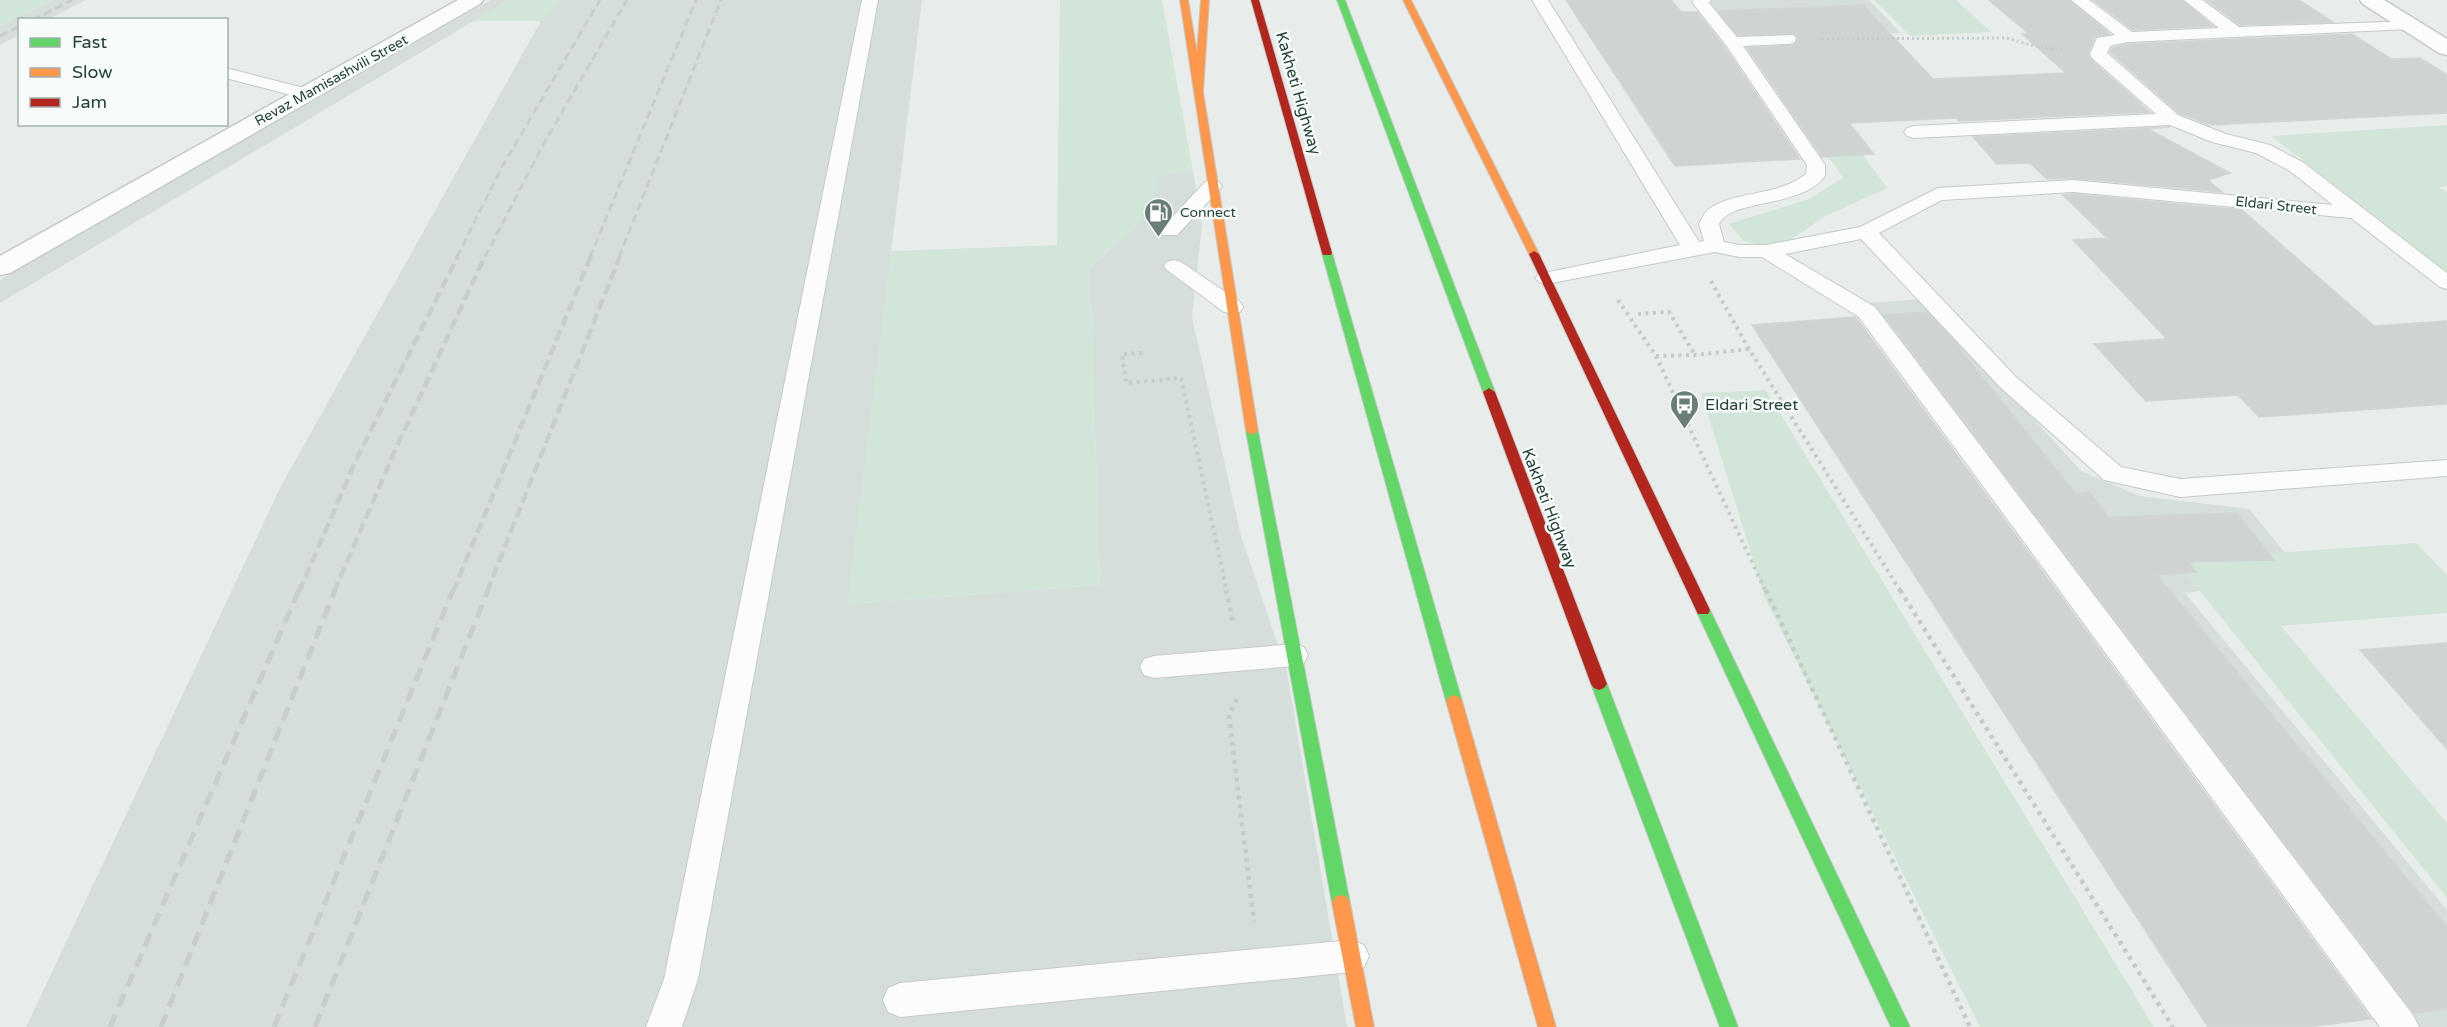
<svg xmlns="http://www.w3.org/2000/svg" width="2447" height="1027" font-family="'Varela Round',sans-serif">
<rect width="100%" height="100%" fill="#e8edeb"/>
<path fill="#d6dedb" d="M53,0H86L49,19L20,20L19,35L0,45V26Z
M491,0H509L0,303V280Z
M560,0H922L848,604L1100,585L1090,268L1156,207V174L1193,171L1202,225L1192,317L1241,536L1287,672L1347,1027H26L281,486L541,21Z
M1709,0H1869L1901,33L1738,39Z
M1924,299L2081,471L2140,496L2249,509L2305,577L2185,593L2447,910V1027H2415L1867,303Z"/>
<path fill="#d1e6d8" d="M0,0H53L0,26Z
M509,0H560L541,21H473Z
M1060,0H1162L1193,171L1156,175V207L1090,268L1100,585L847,604L891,251L1057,245Z
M1874,0H1956L1991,32L1910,36Z
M2447,125V186L2439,187L2447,192V272L2271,136Z
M1847,133L1887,188L1824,217L1792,239L1764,246L1744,241L1729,224L1809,199L1843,178L1814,135Z
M1766,390L2154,1027H1980L1765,598L1701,393Z
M2416,543L2447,575V613L2281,626L2447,823V898L2175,560Z"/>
<path fill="#cfd4d2" stroke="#d1d6d4" stroke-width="1.5" d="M1566,0H1671L1681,12H1697L1724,46L1800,159L1675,166Z
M1989,0H2069L2110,34L2095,37L2088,53L2090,59L2150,112L1959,121L1956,118L1849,123L1874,154L1822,157L1747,48L1794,45L1798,40L1796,34L1738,35L1718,11L1863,5L1933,79L2066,73L2022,34H2029Z
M2093,0H2182L2213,26L2133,30Z
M2206,0H2299L2333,22L2240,25Z
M2352,34L2391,59L2420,58L2447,75V113L2210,125L2179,113L2110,52L2112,48L2128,44Z
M2170,127L2148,129L2230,173L2208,180L2222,192L2073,178L2047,179L2030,163L1997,164L1973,137Z
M2073,194L2242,210L2374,326L2447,321V404L2259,417L2238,395L2146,401L2094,344L2167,339L2073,240L2107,238L2063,195Z
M1926,312L1948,334L2076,494L2089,492L2109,517L2237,513L2274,560L2188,562L2196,572L2157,575L2447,927V1009L2414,1013L1884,315Z
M1855,317L1857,319L2371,1019L2308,1027H2208L1752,325Z
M2447,643V749L2360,650Z"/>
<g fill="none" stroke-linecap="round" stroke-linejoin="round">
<defs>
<path id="lane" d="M862,0H878L698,979L682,1027H646L664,979Z
M1532,0H1548L1699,242L1704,241L1699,224C1702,219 1704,212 1709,209C1736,190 1777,197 1806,174L1807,165L1726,45L1692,2L1693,0H1711L1709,3L1737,37L1794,35L1796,39L1794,43L1788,44L1743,46L1825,165V176C1803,208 1732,198 1719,224L1724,242L1739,245H1766L1860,227L1938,188L2073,180L2333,205L2290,171L2256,153L2212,142L2170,125L1913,138L1907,136L1904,132L1907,128L1913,126L2156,114L2092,58L2090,54L2097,38L2115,35L2071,0H2089L2132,32L2219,28L2184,0H2202L2239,27L2415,21L2417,24L2409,29L2128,42L2110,46L2107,53L2178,115L2226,134L2270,145L2304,163L2447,273V289L2440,287L2351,218L2073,192L1942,200L1879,233L2016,377L2121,467L2180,479L2447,460V476L2180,497L2104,480L2000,387L1861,239L1785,254L1875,307L2413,1015L2419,1027H2380L1859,317L1762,257H1739L1715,252L1546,284L1539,282L1535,278L1539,274L1680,245Z
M226,68L312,90L315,94L312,98L306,99L226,78Z
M1212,180L1219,182L1222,186L1219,190L1177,235H1163L1160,231L1163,227L1205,182Z
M1174,260L1181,262L1240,302L1243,307L1240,312L1232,313L1224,312L1167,270L1164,266L1167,262Z
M1294,644L1304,647L1308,655L1304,663L1294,666L1154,678L1144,675L1140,667L1144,659L1154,656Z
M1352,940L1364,945L1369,956L1364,967L1352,972L900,1017L888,1012L883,1000L888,988L900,983Z"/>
<path id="street" d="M458,0H483L480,4L10,273L0,275V256Z
M2360,0H2384L2447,39V55L2439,53L2363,4Z"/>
<path id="fast" d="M1337,0H1345L1495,392L1493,395L1489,396L1483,392Z
M1327,250L1332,253L1462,701L1459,705L1454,707L1449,705L1446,701L1322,253Z
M1252,427L1258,431L1350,903L1347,909L1341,911L1335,909L1332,903L1246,431Z
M1703,605L1708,606L1710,610L1910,1027H1891L1696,610L1698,606Z
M1599,678L1604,680L1607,684L1738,1027H1720L1591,684L1594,680Z"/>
<path id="slow" d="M1180,0H1188L1197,53L1201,0H1209L1203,92L1258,431L1252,435L1246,431Z
M1403,0H1411L1539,254L1538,256H1530L1529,254Z
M1454,695L1459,697L1462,701L1556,1027H1538L1446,701L1449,697Z
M1341,895L1347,897L1350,903L1374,1027H1356L1332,903L1335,897Z"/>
<path id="jam" d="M1251,0H1259L1332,253L1331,255H1323L1322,253Z
M1534,251L1539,254L1710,610L1708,614H1698L1696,610L1529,254Z
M1489,388L1495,392L1607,684L1604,688L1599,690L1594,688L1591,684L1483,392Z"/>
</defs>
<use href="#lane" stroke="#c5cac8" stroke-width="2"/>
<use href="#street" stroke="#c5cac8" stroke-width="3"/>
<use href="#fast" stroke="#c3cbc8" stroke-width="2"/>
<use href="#slow" stroke="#c3cbc8" stroke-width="2"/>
<use href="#jam" stroke="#c3cbc8" stroke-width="2"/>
<path stroke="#c3ccca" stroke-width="3" stroke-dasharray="2 3" stroke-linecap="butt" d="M1822,39L2007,38L2034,46L2065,50"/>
<path stroke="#c3ccca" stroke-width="4" stroke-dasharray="3 4.5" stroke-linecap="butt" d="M1711,281L1749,349L1901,592
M1618,300L1656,356L1766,592
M1638,314L1669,312L1695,355
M1142,353L1122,354L1126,383L1181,378L1227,592
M1656,356L1695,355L1749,349"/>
<path stroke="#c3ccca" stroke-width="4.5" stroke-dasharray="4 5" stroke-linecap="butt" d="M1226,590L1233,622
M1766,590L1970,1027
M1900,590L2173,1027
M1237,699L1229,715L1254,922"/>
<use href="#lane" fill="#fcfcfc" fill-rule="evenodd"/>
<use href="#street" fill="#fcfcfc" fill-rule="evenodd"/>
<use href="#fast" fill="#63d668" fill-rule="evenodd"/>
<use href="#slow" fill="#ff974d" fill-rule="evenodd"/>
<use href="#jam" fill="#b3261e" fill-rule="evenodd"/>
<path stroke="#c9cdcc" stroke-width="3" stroke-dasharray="8 4.5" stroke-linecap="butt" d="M33,20L72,0
M0,36L20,26
M457,257L502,167L600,0
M485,257L543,145L627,0
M590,257L696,0
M619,257L721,0"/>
<path stroke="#c9cdcc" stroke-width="4.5" stroke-dasharray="11 5" stroke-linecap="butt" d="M299,592L356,460L458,256
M334,592L397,446L485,256
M453,592L591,256
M487,592L620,256"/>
<path stroke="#c9cdcc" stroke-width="5" stroke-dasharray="14 8" stroke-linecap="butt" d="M110,1027L299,590
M161,1027L335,590
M274,1027L453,590
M315,1027L488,590"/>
</g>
<defs>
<symbol id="fuel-pin" viewBox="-11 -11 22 30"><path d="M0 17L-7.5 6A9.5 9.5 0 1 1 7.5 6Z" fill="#697e78" stroke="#f7fbf9"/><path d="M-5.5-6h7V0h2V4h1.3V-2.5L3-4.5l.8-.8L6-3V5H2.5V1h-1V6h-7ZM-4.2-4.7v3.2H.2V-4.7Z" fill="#fff"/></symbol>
<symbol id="bus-pin" viewBox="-11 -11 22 30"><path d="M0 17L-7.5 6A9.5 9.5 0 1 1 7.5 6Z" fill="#697e78" stroke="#f7fbf9"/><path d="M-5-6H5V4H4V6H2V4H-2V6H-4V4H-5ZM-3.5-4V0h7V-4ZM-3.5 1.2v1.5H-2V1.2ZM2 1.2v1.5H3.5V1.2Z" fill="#fff"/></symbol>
</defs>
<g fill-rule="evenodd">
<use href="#fuel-pin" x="1142" y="196" width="33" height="45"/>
<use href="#bus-pin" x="1668" y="388" width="33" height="45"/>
</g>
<g text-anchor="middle" stroke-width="5" stroke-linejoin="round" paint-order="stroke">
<g font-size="14" fill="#24423a" stroke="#f7fbf9">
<text transform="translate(331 80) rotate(-29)" y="5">Revaz Mamisashvili Street</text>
<text transform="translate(2276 205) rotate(6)" y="5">Eldari Street</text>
</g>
<g font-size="14" fill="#24423a" stroke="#f7fbf9" text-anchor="start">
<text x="1180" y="217">Connect</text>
</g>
<g font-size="16" fill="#24423a" stroke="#f7fbf9">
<text transform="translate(1299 93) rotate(74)" y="6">Kakheti Highway</text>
<text transform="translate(1550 508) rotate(69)" y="6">Kakheti Highway</text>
</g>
<g font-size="16" fill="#24423a" stroke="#f7fbf9" text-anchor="start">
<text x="1705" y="410">Eldari Street</text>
</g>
</g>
<rect x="18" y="18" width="210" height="108" fill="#f7fbf9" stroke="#a3b1ad" stroke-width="1.5"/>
<rect x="30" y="38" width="30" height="9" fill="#63d668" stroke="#a3b1ad" stroke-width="1.5"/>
<text x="72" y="48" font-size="18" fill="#24423a">Fast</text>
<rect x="30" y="68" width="30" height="9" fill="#ff974d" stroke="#a3b1ad" stroke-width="1.5"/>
<text x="72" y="78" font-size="18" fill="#24423a">Slow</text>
<rect x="30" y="98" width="30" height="9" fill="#b3261e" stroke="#a3b1ad" stroke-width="1.5"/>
<text x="72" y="108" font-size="18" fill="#24423a">Jam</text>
</svg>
